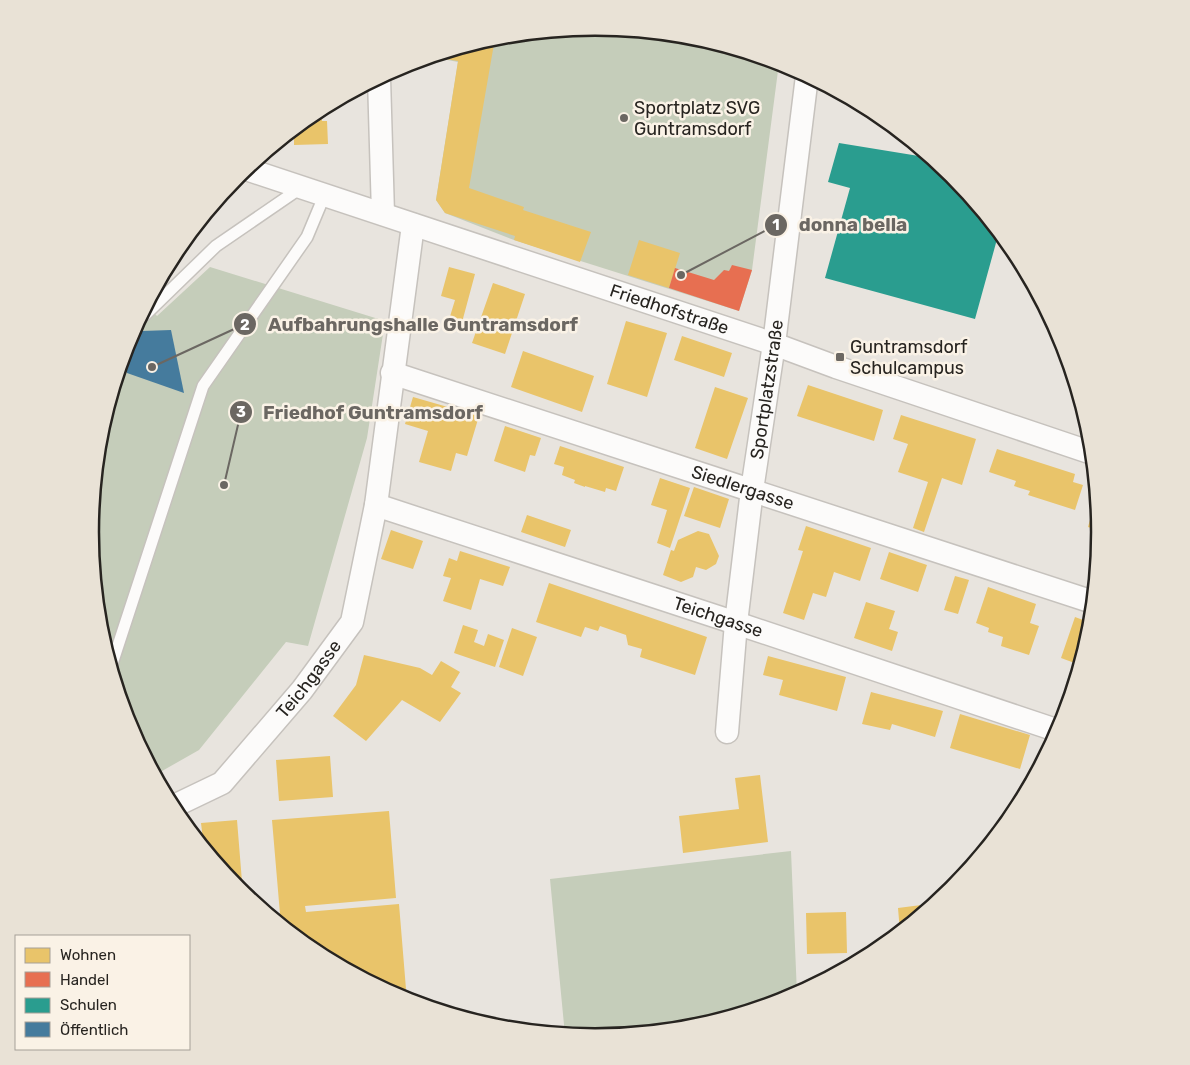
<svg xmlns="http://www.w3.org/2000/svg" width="1190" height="1065" font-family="Rubik,sans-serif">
<rect width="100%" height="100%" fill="#e8e4de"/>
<path fill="#c5cdba" d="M595,28L694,37L779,63L752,270L739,311L514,240L445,213L436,200L458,62L432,57L497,37Z
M210,267L385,321L367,438L308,646L286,642L199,750L155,775L128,725L100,631L90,532L100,434L129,339L147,305L157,316Z
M791,851L797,994L792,997L761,999V1007L693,1028L595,1037L565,1035L550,879Z"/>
<path fill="#e9c46a" d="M495,38L469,188L524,207L523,210L591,232L580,262L514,240L515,236L445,213L436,200L458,61L432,57Z
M320,110H321L322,121H327L328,144L294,145V130Z
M639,240L680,253L669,288L628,275Z
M449,267L475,274L461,326L448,323L455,300L441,296Z
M493,283L525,294L505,354L472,343Z
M626,321L667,333L647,397L607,384Z
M682,336L732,353L724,377L674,360Z
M523,351L594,376L582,412L511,387Z
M808,385L883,410L874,441L797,416Z
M715,387L748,398L727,459L695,448Z
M413,397L479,416L467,456L456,453L451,471L419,462L428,431L405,424Z
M901,415L976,439L962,485L942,478L924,532L913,528L928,482L898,472L908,444L893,439Z
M505,426L541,438L535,456L530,455L525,472L494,461Z
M560,446L624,467L616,491L606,488L605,492L585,486V487L574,483L575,480L562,475L564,467L554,464Z
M997,449L1075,474L1073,482L1083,485L1075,510L1028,495L1030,491L1014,486L1016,481L989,472Z
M660,478L690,488L670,548L657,543L667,510L651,505Z
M694,487L729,499L720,528L684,516Z
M1096,498H1097L1100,531L1088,527Z
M527,515L571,530L565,547L521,532Z
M806,526L871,548L860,581L834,572L826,597L813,593L804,620L783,613L803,551L798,550Z
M391,530L423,541L413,569L381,559Z
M698,531L709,534L719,556L716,564L706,570L696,567L693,577L681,582L663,575L671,550L674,551L678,540Z
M460,551L510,567L503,586L480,579L471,610L443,601L451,578L443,576L449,558L457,561Z
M889,552L927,565L918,592L880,579Z
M955,576L969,580L958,614L944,610Z
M549,583L707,637L695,675L640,657L642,649L628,645L626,635L600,626L598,631L585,627L581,637L536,622Z
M988,587L1036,604L1030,623L1039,626L1029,655L1001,646L1003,637L988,632L989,628L976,623Z
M866,602L895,611L889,629L898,632L892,651L854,638Z
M1075,617L1091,623L1090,631L1080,665L1061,658Z
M463,625L478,630L474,642L484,646L488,634L504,640L495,667L454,653Z
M512,628L537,637L523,676L499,667Z
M364,655L420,668L432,675L441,661L460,672L451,687L461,693L440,722L402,700L366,741L333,716L356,685Z
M768,656L846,677L837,711L779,695L783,680L763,675Z
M871,692L943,711L935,737L892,724L890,730L862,724Z
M960,714L1030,735L1020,769L950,748Z
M330,756L333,797L279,801L276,760Z
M760,775L768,842L683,853L679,816L739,809L735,778Z
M389,811L396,898L305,906L306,912L399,904L406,989L386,991L314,952L272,917L271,914H280L272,820Z
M237,820L243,894L238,889L204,848L201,823Z
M929,904V908L900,932L898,908Z
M846,912L847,953L807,954L806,913Z"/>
<path fill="#e76f51" d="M732,265L752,270L739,311L669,288L675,268L714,280L724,270L729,271Z"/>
<path fill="#2a9d8f" d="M839,143L931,158L952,176L999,232L975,319L825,278L850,188L828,182Z"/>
<path fill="#457b9d" d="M171,330L184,393L127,373L122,361L131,335L142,331Z"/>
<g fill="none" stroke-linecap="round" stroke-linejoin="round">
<defs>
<path id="service" d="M145,315L216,246L302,187
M111,667L203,386L307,237L325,194"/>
<g id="minor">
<path d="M379,78L383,214"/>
<path id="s1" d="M246,169L774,344L836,367L1092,453"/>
<path id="s2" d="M392,373L1093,602"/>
<path id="s3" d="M376,505L736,623L1059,731"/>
<path id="s4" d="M727,732L736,623L752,490L774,344L807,76"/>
<path id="s5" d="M172,807L222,783L302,690L352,622L376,505L413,225"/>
</g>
</defs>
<use href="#service" stroke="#c6c2bd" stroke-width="14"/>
<use href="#minor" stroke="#c6c2bd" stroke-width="25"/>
<use href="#service" stroke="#fcfbfa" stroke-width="11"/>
<use href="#minor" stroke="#fcfbfa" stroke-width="22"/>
</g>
<g fill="#6b6762" stroke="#faf2e6" stroke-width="2">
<circle cx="624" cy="118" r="5"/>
<rect x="835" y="352" width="10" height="10" rx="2.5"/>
</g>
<g text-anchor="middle" stroke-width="5" stroke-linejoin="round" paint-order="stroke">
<g font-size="18" fill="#272420" stroke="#faf2e6" text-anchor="start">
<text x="634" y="114">Sportplatz SVG<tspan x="634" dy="21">Guntramsdorf</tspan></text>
<text x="850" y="353">Guntramsdorf<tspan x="850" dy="21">Schulcampus</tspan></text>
</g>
<g font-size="18" fill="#272420" stroke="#faf2e6">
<text dy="6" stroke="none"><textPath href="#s1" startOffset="446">Friedhofstraße</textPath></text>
<text dy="6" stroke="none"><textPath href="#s4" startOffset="345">Sportplatzstraße</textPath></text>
<text dy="6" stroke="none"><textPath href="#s2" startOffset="369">Siedlergasse</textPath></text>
<text dy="6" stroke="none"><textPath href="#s3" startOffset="360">Teichgasse</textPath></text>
<text dy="6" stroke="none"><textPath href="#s5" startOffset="191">Teichgasse</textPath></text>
</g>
</g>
<path d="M0 0H1190V1065H0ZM99 532a496 496 0 1 1 992 0a496 496 0 1 1-992 0Z" fill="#e9e2d6" fill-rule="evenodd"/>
<path fill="none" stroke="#272420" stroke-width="2.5" d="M99 532a496 496 0 1 1 992 0a496 496 0 1 1-992 0Z"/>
<path fill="none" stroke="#6b6762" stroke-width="2" d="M681 275L776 225M152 367L245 324M224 485L241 412"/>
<g fill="#6b6762" stroke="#faf2e6" stroke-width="2">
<circle cx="681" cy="275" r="5"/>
<circle cx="152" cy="367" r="5"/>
<circle cx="224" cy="485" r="5"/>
<circle cx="776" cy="225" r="12"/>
<circle cx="245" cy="324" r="12"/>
<circle cx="241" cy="412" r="12"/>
</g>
<g font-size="15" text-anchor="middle" font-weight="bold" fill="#fff">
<text x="776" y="230">1</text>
<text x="245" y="330">2</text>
<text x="241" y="417">3</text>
</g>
<g font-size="19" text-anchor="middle" font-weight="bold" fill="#6b6762" stroke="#faf2e6" stroke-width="5" stroke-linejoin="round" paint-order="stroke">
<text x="853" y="231">donna bella</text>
<text x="423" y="331">Aufbahrungshalle Guntramsdorf</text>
<text x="373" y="419">Friedhof Guntramsdorf</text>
</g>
<rect x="15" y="935" width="175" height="115" fill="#faf2e6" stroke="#a6a097"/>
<rect x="25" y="948" width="25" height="15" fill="#e9c46a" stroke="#a6a097"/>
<text x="60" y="960" font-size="15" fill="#272420">Wohnen</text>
<rect x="25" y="972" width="25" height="15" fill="#e76f51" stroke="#a6a097"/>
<text x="60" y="985" font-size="15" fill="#272420">Handel</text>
<rect x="25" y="998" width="25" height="15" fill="#2a9d8f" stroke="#a6a097"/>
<text x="60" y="1010" font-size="15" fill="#272420">Schulen</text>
<rect x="25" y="1022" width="25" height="15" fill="#457b9d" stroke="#a6a097"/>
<text x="60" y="1035" font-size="15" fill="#272420">Öffentlich</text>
</svg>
